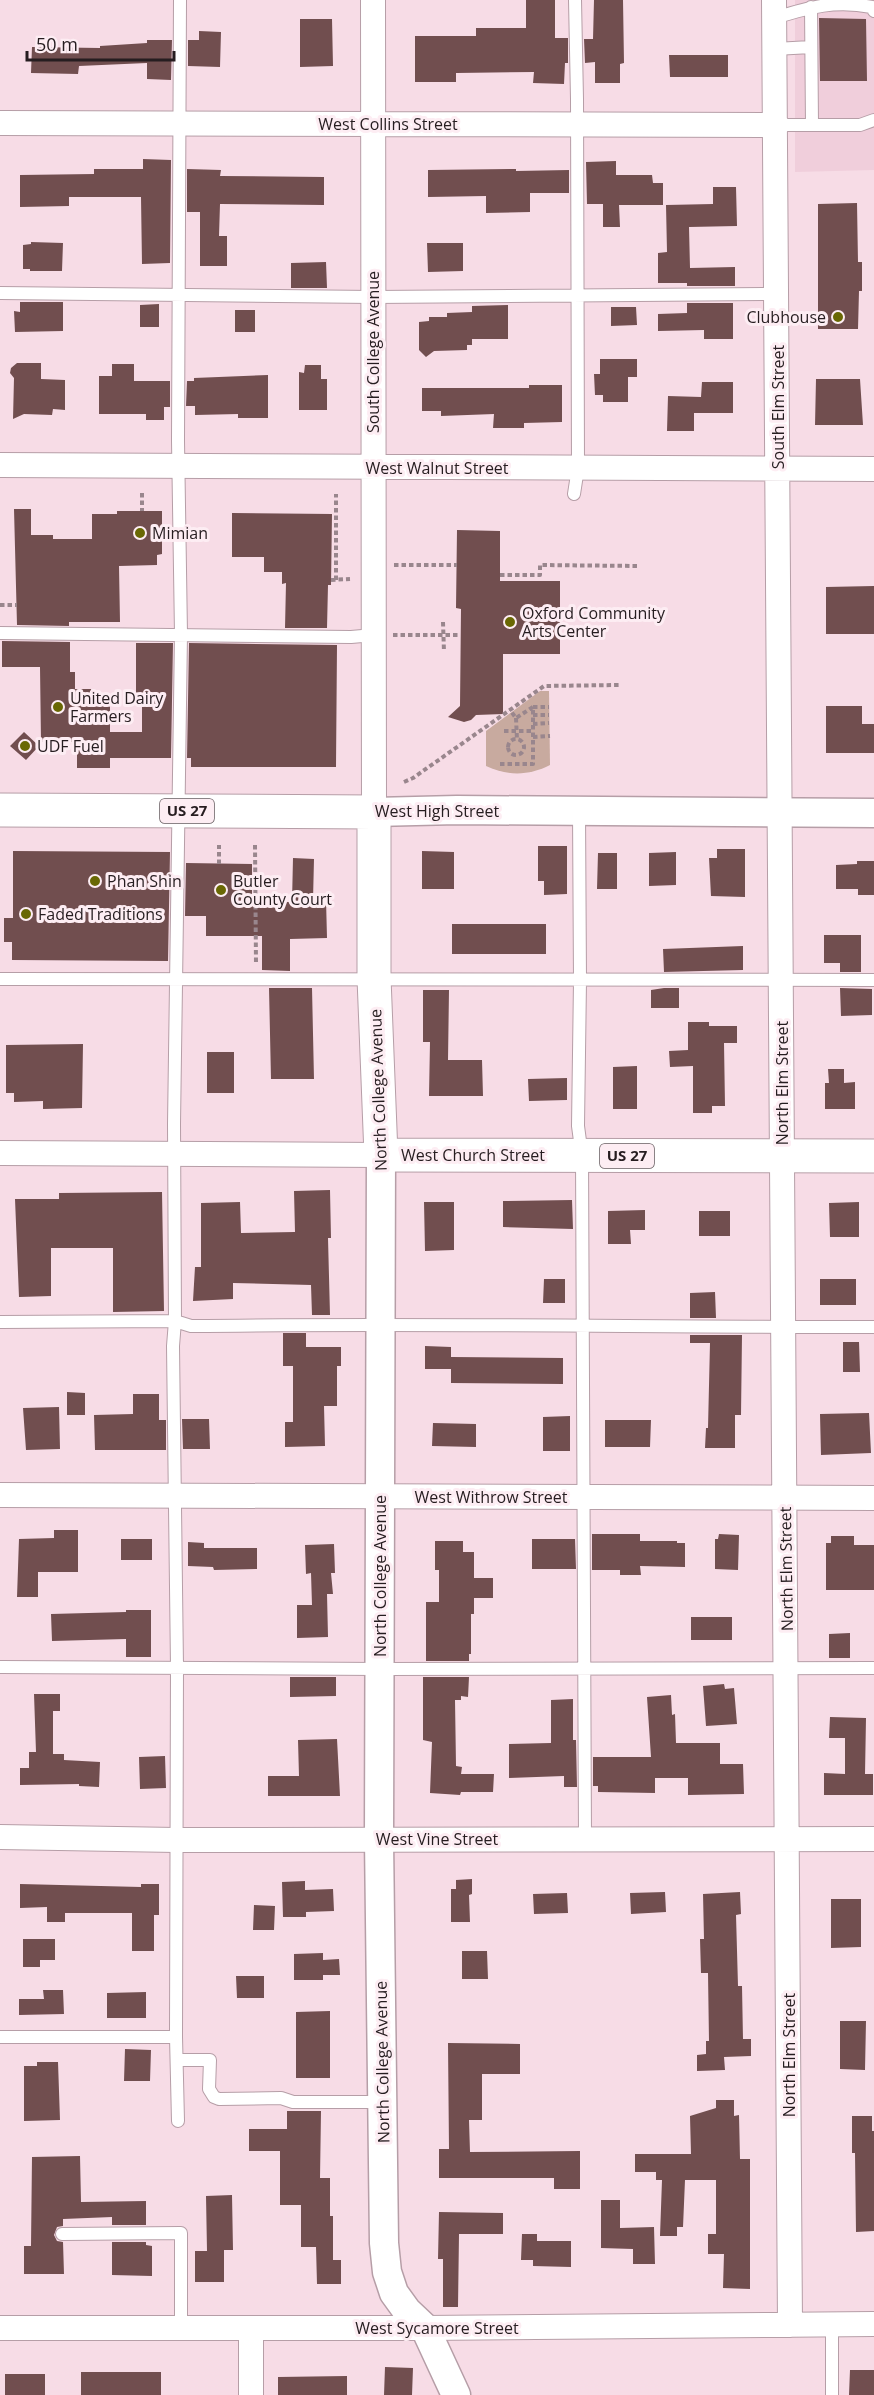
<svg xmlns="http://www.w3.org/2000/svg" width="874" height="2395" font-family="'Open Sans',sans-serif">
<rect width="100%" height="100%" fill="#f7dce6"/>
<path fill="#f0cedb" d="M795,0H874V170L795,172Z"/>
<path fill="#c8aa9f" d="M540,691H549L550,765C529,776 507,776 486,766V731Z"/>
<path fill="#714e4f" d="M526,0H555V38H568V63H565L564,84L533,83L534,72L456,73V82H415V36H476V28H526Z
M594,0H623L624,63L620,64V83H595V62L585,63L584,39H593Z
M819,18L866,19L867,81H820Z
M300,19H332L333,66L300,67Z
M199,31L221,32L220,67L188,66V40H199Z
M147,40H172L171,80L147,79V63L79,66L78,74L31,73L32,47L100,48V46L147,43Z
M669,55H728V77H670Z
M143,159L171,160L170,263L142,264L141,197H69V206L20,207V175L94,174V169H143Z
M616,161V175H652L653,183H663V205H619L620,227H603V204H587L586,162Z
M187,169L221,170L220,176L324,177V205L220,204L219,236H227V266H200V212H187Z
M516,169V171L569,170V193H530V212L486,213V196L428,197V170Z
M713,187H736L737,226L689,227L690,268L735,267V286H687V283H658V253L667,252L666,205L713,204Z
M857,203L858,262H862V291H859L858,329H818V204Z
M31,242L63,243L62,271H30V269H23V245L31,244Z
M427,243H463V271L428,272Z
M326,262L327,288H291V263Z
M20,302H63V331L15,332L14,311L20,312Z
M687,303H733V339H704V330L658,331V314L687,313Z
M159,304V327H140V305Z
M508,305V339H472V345H467V350L434,351L426,357L419,350V322L429,321V317H447V313L472,312V306Z
M611,307H636L637,325L611,326Z
M235,310H255V332H235Z
M600,359H637V377H628V402H603V395H595L594,374H600Z
M17,363H41V379L65,380V410L53,409L52,415L24,414L13,419L14,378L10,373L11,368Z
M112,364H134V381H170V407H164V420H146V414H99V376H112Z
M305,365H321V379H327V410H299V372L304,373Z
M268,375V418H238V414L195,415V406H186L187,381H194V378Z
M816,379H860L863,425H815Z
M702,382H733V413H694V431H667L668,396L701,397Z
M529,385H562V422L524,423V428H493L494,414L441,416V411H422V388H529Z
M14,509H31V535H53V539H92V514H117V511H162V554L157,555V565L119,566L120,622H69V626L17,625Z
M232,513L332,514L331,585H328L327,628H285L286,583L282,584V572H264V557H232Z
M457,530L500,531V581H560V654H503V714L476,715L471,720L464,722L448,717L460,706L461,609L456,608Z
M874,586V634H826V587Z
M2,641L70,642V672H75V689H91L92,699H110V732H142V693H136V643H173L171,758H110V768H77V742H41L40,667H2Z
M189,643L337,645L336,767H191V758H187Z
M826,706H862V724H874V753H826Z
M24,732L39,746L26,760L10,746Z
M538,846H567V894L544,895V881H538Z
M717,849H745V897L711,896L709,858H717Z
M13,851L170,852L168,961L12,960V942H4V918H13Z
M422,851L454,852V889H422Z
M676,852V885L649,886V853Z
M598,853H617V889H597Z
M293,858L314,859L313,900L326,899L327,938L290,939V971L262,970V936H206V916H185L186,863L252,864V902H292Z
M857,861H874V895H858V889H836V865L857,864Z
M452,924H546V954H452Z
M824,935H861V972H840V963H824Z
M743,946V970L664,972L663,949Z
M269,988H312L314,1079H271Z
M664,988H679V1008H651V990Z
M840,988L872,989V1015L841,1016Z
M423,990H449L448,1060H482L483,1096H429L430,1042H423Z
M688,1022H709V1026H737V1043H724L725,1106H712V1113H693V1066L670,1067L669,1051L688,1050Z
M83,1044L82,1108L43,1109V1101L14,1102V1093H6V1045Z
M207,1052H234V1093H207Z
M637,1066V1109H613V1067Z
M828,1069H844V1083L855,1082V1109H825V1083H829Z
M567,1078V1100L529,1101L528,1079Z
M330,1190L331,1238H328L330,1315H312L311,1285L233,1283V1299L193,1301L195,1267H201V1203L240,1202L241,1233L295,1232L294,1191Z
M162,1192L164,1311L113,1312V1248H51V1296L19,1297L15,1199H59V1193Z
M572,1200L573,1229L503,1227V1201Z
M424,1202H454V1250L425,1251Z
M859,1202V1237H830L829,1203Z
M645,1210V1230H630L631,1244H608V1211Z
M699,1211H730V1236H699Z
M544,1279H565V1303H543Z
M820,1279H856V1305H820Z
M715,1292L716,1318H690V1293Z
M283,1333H306V1347H341V1366H337V1406H324L325,1446L285,1447V1422H293V1366H283Z
M690,1335H742L741,1415H735V1448H705L706,1428H708L710,1343H690Z
M843,1342H859L860,1372H843Z
M425,1346L451,1347V1369H425Z
M451,1357L563,1358V1384L451,1383Z
M67,1392L85,1393V1415H67Z
M133,1394H159V1420H166V1450H95L94,1415L133,1414Z
M59,1407L60,1449L26,1450L23,1408Z
M869,1413L871,1453L821,1455L820,1414Z
M570,1416V1451H543V1417Z
M182,1419H209L210,1449H183Z
M605,1420H651L650,1447H605Z
M433,1423L476,1424V1447L432,1446Z
M54,1530H78V1572H38V1597H17L19,1539L54,1538Z
M592,1534H640V1541H677V1543H685V1567L640,1566L641,1575H620V1570H592Z
M719,1534L739,1535L738,1570L715,1569V1539H718Z
M831,1536H854V1545H874V1590H826V1543H831Z
M121,1539H152V1560H121Z
M532,1539H575L576,1569H532Z
M435,1541H463V1552H474V1578H493V1598H474V1614H471V1654H469V1661H426V1602H439V1570H435Z
M188,1542L204,1543V1548H257V1569L214,1570L213,1567L188,1566Z
M334,1544L335,1573H331L333,1594H327L328,1637L297,1638V1605H312L311,1573L306,1574L305,1545Z
M126,1610H151V1657H126V1639L52,1641L51,1614L126,1612Z
M691,1617H732V1640H691Z
M850,1633V1658H829V1634Z
M290,1677H336V1696L290,1697Z
M423,1677H469L468,1697L461,1696V1700H455L456,1766L462,1767L461,1774H494L493,1792H461L460,1795L430,1793L432,1742L423,1740Z
M724,1684L725,1689L734,1688L737,1724L706,1726L703,1686Z
M34,1694H60V1711H53V1754H64V1760L100,1762L99,1787L79,1786V1784L20,1785V1768H29V1752H36Z
M671,1695L672,1715L675,1714L676,1743H720V1764H743L744,1794L688,1795V1778H655V1793L598,1792V1786H593V1757H651L647,1697Z
M573,1699V1740H576L577,1787H564V1776L509,1778V1744L551,1743V1700Z
M830,1717L866,1718L865,1774H873V1795H824V1773L845,1774V1738H829Z
M337,1739L340,1796H268V1776H299L298,1740Z
M165,1756L166,1788L140,1789L139,1757Z
M472,1879V1894L469,1895L470,1922H451V1889H456V1880Z
M305,1881V1890L333,1889L334,1911L306,1912V1917H283L282,1882Z
M20,1884L141,1887V1884H159V1915H154V1951H132V1913H65V1922H47V1907L20,1908Z
M665,1892L666,1912L631,1914L630,1893Z
M740,1892L741,1914L736,1915L738,1986H742L743,2039H751V2056L724,2057L725,2070L697,2071V2055L706,2054V2041H709L708,1973H701L700,1939H704L703,1894Z
M567,1893L568,1913L534,1914L533,1894Z
M831,1899H861V1947L831,1948Z
M254,1905L275,1906L274,1930H253Z
M23,1939H55V1960H40V1967H23Z
M462,1951H487L488,1979H462Z
M323,1953V1960L339,1959L340,1975H323V1980H294V1954Z
M236,1976H264V1998H237Z
M43,1990H63L64,2014L19,2015V1999H44Z
M146,1992V2018H107V1993Z
M330,2011V2078H296V2012Z
M840,2021H866L865,2070L840,2069Z
M448,2043L520,2044V2074H482V2120H469L470,2152L580,2151V2189H554V2178H439V2149H449Z
M125,2049L151,2050L150,2081H124Z
M37,2062H58L60,2120L24,2121V2066H37Z
M716,2100H734V2116L739,2115L740,2159H750V2289L723,2288L724,2254H708V2234H716V2180H685L683,2227H677V2236H660L662,2180H656V2172H635V2154H691L690,2116L716,2108Z
M287,2111H321L320,2178H330V2216H333V2260H341V2284H317L316,2247H301V2205H280V2151H249V2129H287Z
M852,2116H872V2131H874V2231L856,2232L855,2153H852Z
M80,2156L81,2202L146,2201V2225H112V2217L63,2219V2226L57,2227L54,2235L57,2241L63,2242L64,2274H24V2246H31L32,2157Z
M232,2195L233,2250H224V2282H195V2251H207L206,2196Z
M601,2200H620V2228L654,2227L655,2264H633V2249L601,2248Z
M439,2212L503,2213V2234H459L458,2307H443V2259H438Z
M522,2234H537V2241H571V2267L533,2266V2260H521Z
M112,2242H146V2245L152,2246V2276L112,2275Z
M385,2367L413,2368L412,2395H384Z
M850,2370H874V2395H849Z
M81,2372H161V2395H81Z
M5,2374H45V2395H5Z
M347,2376V2395H278V2377Z"/>
<g fill="none" stroke-linecap="round" stroke-linejoin="round">
<defs>
<path id="service" d="M811,7L812,125
M774,18C811,7 834,0 872,7L874,11
M775,49L811,47
M777,125H860L874,120
M0,293L373,297L777,294
M574,494L578,468L577,99L575,0
M0,633L351,637L374,635
M579,811L580,981L578,1126L582,1156L585,1838
M0,979L874,980
M0,1322L175,1321L191,1326C419,1323 646,1327 874,1327
M0,1667L380,1669L874,1668
M0,2037H176L177,1667L173,1346L175,1321L174,1124L181,634L178,441L180,0
M176,2037L178,2121
M177,2060H210L209,2089L214,2097L219,2099L281,2098L293,2102H382
M62,2234L181,2233V2328
M832,2325V2395"/>
<path id="minor" d="M373,0L374,812
M774,0L790,2325
M0,123L777,125
M0,465L874,469
M0,1153L381,1155
M0,1495L874,1498
M0,1837L176,1840L874,1839
M0,2328H425L874,2324
M251,2328V2395"/>
<path id="tertiary" d="M374,812L457,810L874,813
M381,1155L379,1839L384,2243L387,2272L394,2293L407,2311L425,2328L456,2395"/>
<path id="trunk" d="M0,810L374,812V978L381,1155L874,1156"/>
</defs>
<use href="#service" stroke="#b69ea7" stroke-width="14"/>
<use href="#minor" stroke="#b69ea7" stroke-width="26"/>
<use href="#tertiary" stroke="#b69ea7" stroke-width="31"/>
<use href="#trunk" stroke="#b69ea7" stroke-width="35"/>
<path stroke="#99868d" stroke-width="4" stroke-dasharray="4.5 3" stroke-linecap="butt" d="M142,493V511
M394,565H457
M500,575H540V565L638,566
M331,580L350,579
M336,580V494
M0,605H17
M443,622L444,652
M393,635H460
M533,707H549
M533,715H549
M516,718L517,740
M533,724L549,723
M504,731H533
M533,737L550,736
M508 747a8 8 0 1 1 16 0a8 8 0 1 1-16 0Z
M500,764H533V707L516,718L510,710
M404,782L413,778L544,686L619,685
M255,845L256,964
M219,864V845"/>
<use href="#service" stroke="#fff" stroke-width="12"/>
<use href="#minor" stroke="#fff" stroke-width="24"/>
<use href="#tertiary" stroke="#fff" stroke-width="28"/>
<use href="#trunk" stroke="#fff" stroke-width="33"/>
</g>
<g fill="#696804" stroke="#fdedf3" stroke-width="2">
<circle cx="838" cy="317" r="6"/>
<circle cx="140" cy="533" r="6"/>
<circle cx="510" cy="622" r="6"/>
<circle cx="58" cy="707" r="6"/>
<circle cx="25" cy="746" r="6"/>
<circle cx="95" cy="881" r="6"/>
<circle cx="221" cy="890" r="6"/>
<circle cx="26" cy="914" r="6"/>
</g>
<g text-anchor="middle" stroke-width="6" stroke-linejoin="round" paint-order="stroke">
<g fill="#fdedf3" stroke="#665b5f" stroke-width="1.5">
<rect x="160" y="799" width="54" height="24" rx="4.5"/>
<rect x="600" y="1144" width="54" height="24" rx="4.5"/>
</g>
<g font-size="15" font-weight="bold" fill="#261d20">
<text x="187" y="816">US 27</text>
<text x="627" y="1161">US 27</text>
</g>
<g font-size="16" fill="#261d20" stroke="#fdedf3">
<text x="388" y="130">West Collins Street</text>
<text transform="translate(373 352) rotate(-90)" y="6">South College Avenue</text>
<text transform="translate(778 407) rotate(-90)" y="6">South Elm Street</text>
<text x="437" y="474">West Walnut Street</text>
<text x="437" y="817">West High Street</text>
<text transform="translate(782 1083) rotate(-90)" y="6">North Elm Street</text>
<text transform="translate(378 1090) rotate(-92)" y="6">North College Avenue</text>
<text x="473" y="1161">West Church Street</text>
<text x="491" y="1503">West Withrow Street</text>
<text transform="translate(786 1569) rotate(-91)" y="6">North Elm Street</text>
<text transform="translate(380 1576) rotate(-90)" y="6">North College Avenue</text>
<text x="437" y="1845">West Vine Street</text>
<text transform="translate(789 2055) rotate(-90)" y="6">North Elm Street</text>
<text transform="translate(382 2062) rotate(-91)" y="6">North College Avenue</text>
<text x="437" y="2334">West Sycamore Street</text>
</g>
<g font-size="16" fill="#261d20" stroke="#fdedf3" text-anchor="start">
<text x="826" y="323" text-anchor="end">Clubhouse</text>
<text x="152" y="539">Mimian</text>
<text x="522" y="619">Oxford Community<tspan x="522" dy="18">Arts Center</tspan></text>
<text x="70" y="704">United Dairy<tspan x="70" dy="18">Farmers</tspan></text>
<text x="37" y="752">UDF Fuel</text>
<text x="107" y="887">Phan Shin</text>
<text x="233" y="887">Butler<tspan x="233" dy="18">County Court</tspan></text>
<text x="38" y="920">Faded Traditions</text>
</g>
</g>
<path d="M27 51v9h147v-9" fill="none" stroke="#261d20" stroke-width="3"/>
<text x="36" y="51" font-size="18" fill="#261d20" stroke="#fdedf3" stroke-width="4.5" paint-order="stroke">50 m</text>
</svg>
